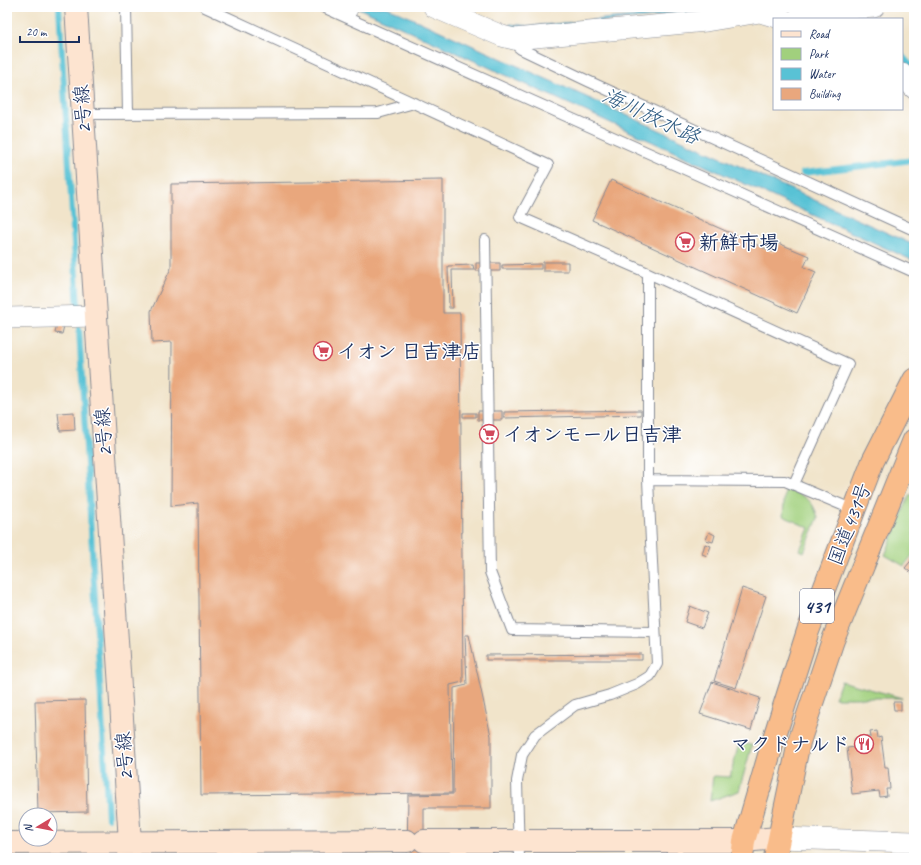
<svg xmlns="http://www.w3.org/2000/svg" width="921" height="865" font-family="Caveat,'Klee One',sans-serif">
<rect width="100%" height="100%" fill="#fff"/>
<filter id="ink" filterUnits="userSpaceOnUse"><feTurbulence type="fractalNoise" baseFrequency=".025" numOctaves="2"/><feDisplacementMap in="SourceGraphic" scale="8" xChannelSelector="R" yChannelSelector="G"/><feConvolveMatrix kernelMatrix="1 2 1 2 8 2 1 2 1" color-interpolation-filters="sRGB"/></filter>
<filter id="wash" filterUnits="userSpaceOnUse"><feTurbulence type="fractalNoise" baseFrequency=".012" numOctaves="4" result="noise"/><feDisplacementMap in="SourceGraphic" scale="16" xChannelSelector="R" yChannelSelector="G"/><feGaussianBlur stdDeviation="0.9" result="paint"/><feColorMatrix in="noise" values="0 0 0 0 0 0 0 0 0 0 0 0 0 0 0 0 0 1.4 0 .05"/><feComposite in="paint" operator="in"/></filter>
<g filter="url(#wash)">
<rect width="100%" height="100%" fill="#f1e4ca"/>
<path fill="#a1d07d" stroke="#5e806e" d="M785,489C804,496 812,497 818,518L804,552L800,550L809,528L783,516Z
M910,494L914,497V553L904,566L885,555Z
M841,681L902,698H835Z
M739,743L752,745L739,791L710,801L713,776L730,777Z"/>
<path fill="#59c2d5" stroke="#3a789a" d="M356,7H387L914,245V261Z
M708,9L710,12L531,28L510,27V24L532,26Z"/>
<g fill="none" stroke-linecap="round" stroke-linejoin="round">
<path stroke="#59c2d5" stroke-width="6" d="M59,7L78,308
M902,56L914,69
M803,173L914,160
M79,329L108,818"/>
</g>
<g id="blocks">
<path fill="#e9a77d" d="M443,180V313H460L463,682L450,685L452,793L201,795L198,503L171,506L172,342L152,343L151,311L171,268V184Z
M611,180L773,252L778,243L809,256L804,267L816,272L797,313L592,220Z
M543,262H568V271H543Z
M476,263H500V271H476Z
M541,264V269H502V265Z
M473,265L474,270H452L453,308H449L448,266Z
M57,325L64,326L62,334L55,333Z
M641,410V415L504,418V412Z
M478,411H502V420H478Z
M74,412L75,430L60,431L58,413Z
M463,413H476V417H463Z
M709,532L715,535L713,542L706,540Z
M705,544L711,546L707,556L702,554Z
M914,557V575L905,568Z
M742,588L766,596L736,688L714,681Z
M690,606L708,613L702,628L685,622Z
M465,635H469L491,736V808H424V858H407L408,795L453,794L454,688L467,685Z
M642,654V660H486V655Z
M712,682L760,698L751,730L700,714Z
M85,700L87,812L38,813L35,701Z
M893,702H901V710H894Z
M877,731L878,738L881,737L885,767H888L890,789H886L887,796L880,797L879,791L852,794L847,748L856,747L855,738L871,737L870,732Z"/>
</g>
</g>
<g filter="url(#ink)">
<use href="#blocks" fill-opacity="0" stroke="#868a94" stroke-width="1"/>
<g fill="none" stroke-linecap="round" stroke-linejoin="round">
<defs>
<path id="lane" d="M126,7L128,114
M205,7L548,165L520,217L648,273L848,364L794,484
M323,7L914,272
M511,41L521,49L588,81L914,230
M83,114L378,113L414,103
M485,240L490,572L512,630L655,632
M648,480L785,481L854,510
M519,858L517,781L522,755L535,735L575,705L610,695L637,684L650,676L657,664L648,480V273"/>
<path id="street" d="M347,7V9
M434,7L502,36L514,39L706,21L760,12
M747,8L783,19
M797,19C816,9 852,9 874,7
M902,74L914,88
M7,318L96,316
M778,838L914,842"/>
<path id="secondary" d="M76,7L130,842L129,858
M424,841H744L778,838
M7,843L407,841"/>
<path id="highway" d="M742,858L744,841L775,735L808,631L873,461L914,380
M775,858L799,742L833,640L914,440"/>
</defs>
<use href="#lane" stroke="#868a94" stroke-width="12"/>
<use href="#street" stroke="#868a94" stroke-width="22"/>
<use href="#secondary" stroke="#868a94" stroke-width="24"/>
<use href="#highway" stroke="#868a94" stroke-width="24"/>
<use href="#lane" stroke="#fff" stroke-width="10"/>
<use href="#street" stroke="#fff" stroke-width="21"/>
<use href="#secondary" stroke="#fde4d0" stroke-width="22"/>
<use href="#highway" stroke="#f9bc8a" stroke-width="22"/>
</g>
</g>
<defs>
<symbol id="supermarket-ring" viewBox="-11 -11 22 22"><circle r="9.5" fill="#fff" stroke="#d1495b" stroke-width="1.5"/><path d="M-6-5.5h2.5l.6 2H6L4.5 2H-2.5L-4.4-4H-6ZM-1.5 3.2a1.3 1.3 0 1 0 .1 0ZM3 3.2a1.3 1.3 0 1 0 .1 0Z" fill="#d1495b"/></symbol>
<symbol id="restaurant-ring" viewBox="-11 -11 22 22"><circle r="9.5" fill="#fff" stroke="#d1495b" stroke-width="1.5"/><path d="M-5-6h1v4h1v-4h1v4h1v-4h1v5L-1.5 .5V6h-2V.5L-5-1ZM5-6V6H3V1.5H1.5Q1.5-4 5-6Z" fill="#d1495b"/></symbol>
</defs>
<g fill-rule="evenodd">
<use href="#supermarket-ring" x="674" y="231" width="22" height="22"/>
<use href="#supermarket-ring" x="312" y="340" width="22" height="22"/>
<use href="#supermarket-ring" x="478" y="423" width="22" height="22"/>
<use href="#restaurant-ring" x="853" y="733" width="22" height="22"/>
</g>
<g text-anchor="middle" stroke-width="3" stroke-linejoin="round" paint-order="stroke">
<rect fill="#fff" stroke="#5f6d8e" stroke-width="1" x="800" y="589" width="34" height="34" rx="3"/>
<g font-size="19" font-weight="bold" fill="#1b2f5e">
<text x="817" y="613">431</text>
</g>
<g font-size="20" fill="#1b2f5e" stroke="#fff">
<text transform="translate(82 109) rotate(-94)" y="7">2号線</text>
<text transform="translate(103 432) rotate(-94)" y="7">2号線</text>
<text transform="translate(849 524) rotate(-69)" y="7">国道431号</text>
<text transform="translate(124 756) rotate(-94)" y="7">2号線</text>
</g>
<g font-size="20" font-weight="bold" fill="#1b2f5e" stroke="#fff" text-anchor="start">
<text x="699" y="249">新鮮市場</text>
<text x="337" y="358">イオン 日吉津店</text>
<text x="503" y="441">イオンモール日吉津</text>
<text x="850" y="751" text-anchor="end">マクドナルド</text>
</g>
<g font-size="21" font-style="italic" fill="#2e5b82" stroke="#fff">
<text transform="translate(651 116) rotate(25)" y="7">海川放水路</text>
</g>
</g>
<rect width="921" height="865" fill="none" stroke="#fff" stroke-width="24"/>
<rect x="773" y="18" width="130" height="92" fill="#ffffff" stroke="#a4acbf"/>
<rect x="781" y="31" width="20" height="6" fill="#fde4d0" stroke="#a4acbf"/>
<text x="809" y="38" font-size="12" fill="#1b2f5e">Road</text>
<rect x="781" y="48" width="20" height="12" fill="#a1d07d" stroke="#a4acbf"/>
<text x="809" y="58" font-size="12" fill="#1b2f5e">Park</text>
<rect x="781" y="68" width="20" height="12" fill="#59c2d5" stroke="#a4acbf"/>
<text x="809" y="78" font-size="12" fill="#1b2f5e">Water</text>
<rect x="781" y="88" width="20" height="12" fill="#e9a77d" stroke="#a4acbf"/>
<text x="809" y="98" font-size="12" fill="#1b2f5e">Building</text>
<g transform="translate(38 827) rotate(260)"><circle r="19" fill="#ffffff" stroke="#a4acbf"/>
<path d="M0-3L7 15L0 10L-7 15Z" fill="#d1495b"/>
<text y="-6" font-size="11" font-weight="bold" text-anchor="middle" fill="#1b2f5e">N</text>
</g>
<path d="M20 36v6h59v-6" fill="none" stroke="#1b2f5e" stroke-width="2"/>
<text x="26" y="36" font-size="12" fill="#1b2f5e" stroke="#ffffff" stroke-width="3" paint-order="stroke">20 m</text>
</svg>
